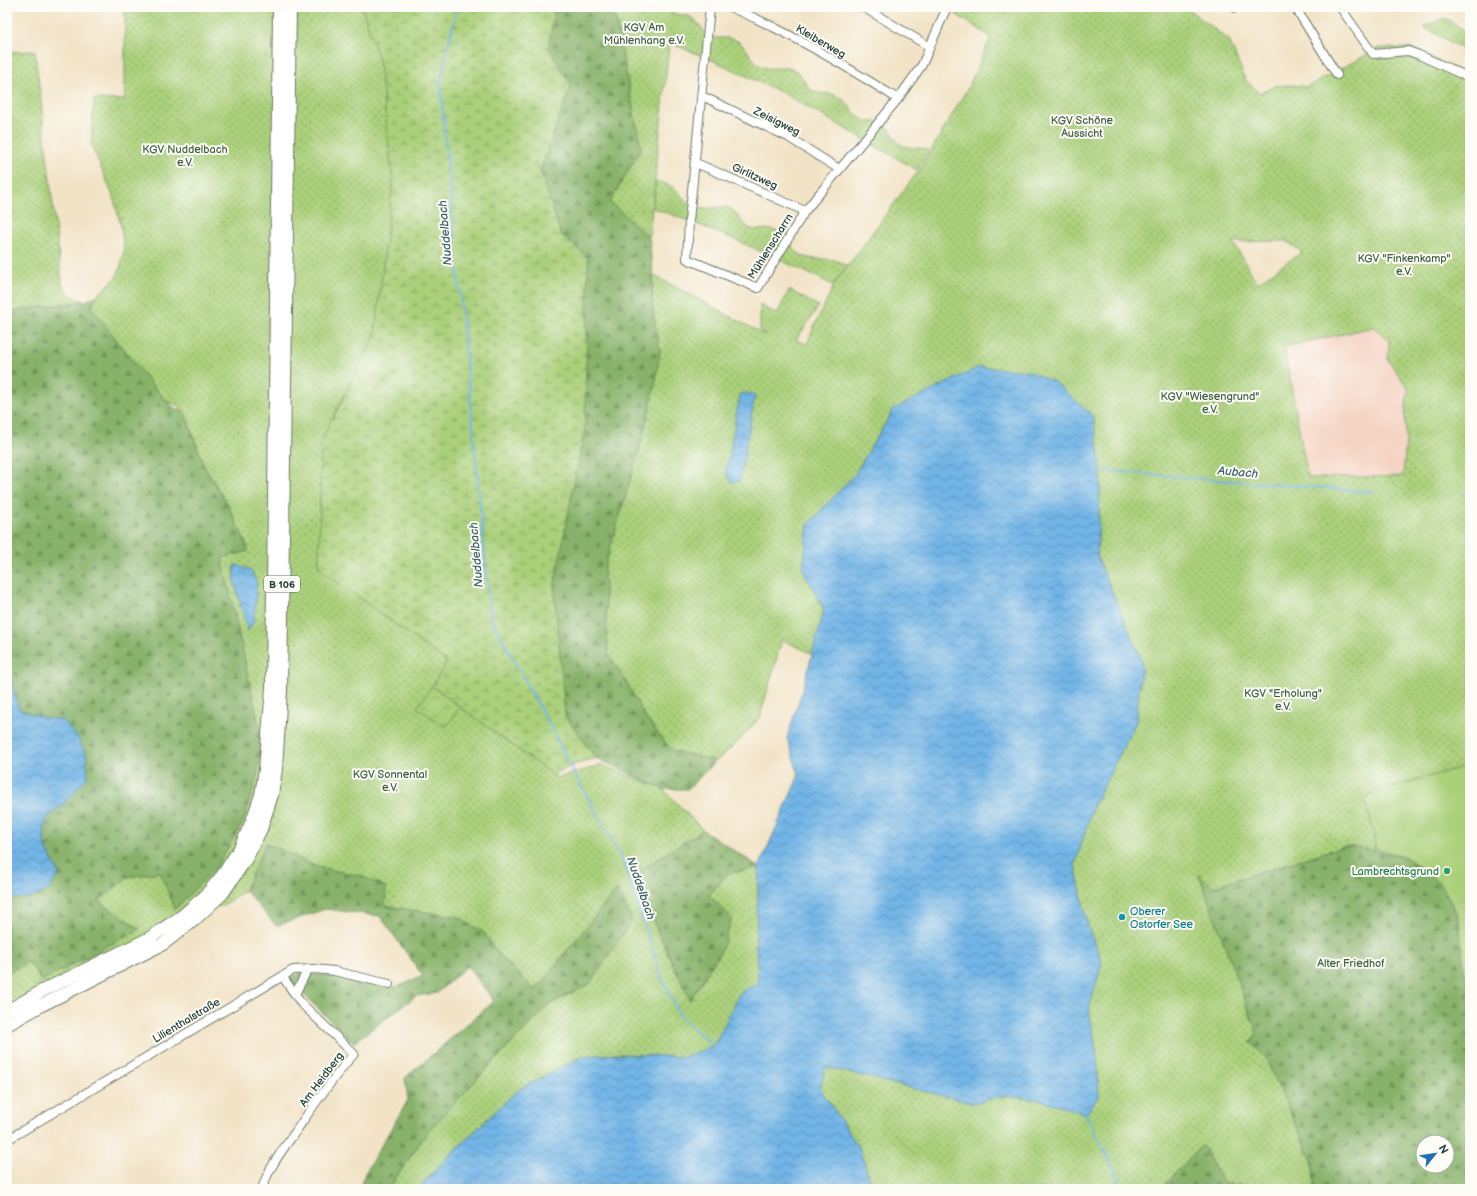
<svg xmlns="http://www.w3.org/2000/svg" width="1477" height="1196" font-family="'Balsamiq Sans',sans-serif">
<defs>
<pattern id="grass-dots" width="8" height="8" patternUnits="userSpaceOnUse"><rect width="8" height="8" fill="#abd07a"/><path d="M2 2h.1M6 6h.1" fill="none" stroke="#8baa65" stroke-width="1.8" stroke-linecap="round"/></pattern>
<pattern id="forest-firs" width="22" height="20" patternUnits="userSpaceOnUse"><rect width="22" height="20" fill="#88b26a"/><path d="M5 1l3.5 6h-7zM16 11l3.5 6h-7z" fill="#6f9258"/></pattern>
<pattern id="wetland-marsh" width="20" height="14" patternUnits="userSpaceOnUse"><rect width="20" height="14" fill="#abd07a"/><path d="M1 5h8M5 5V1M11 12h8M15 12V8" fill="none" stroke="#8baa65"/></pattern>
<pattern id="park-crowns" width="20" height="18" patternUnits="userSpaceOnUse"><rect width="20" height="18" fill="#abd07a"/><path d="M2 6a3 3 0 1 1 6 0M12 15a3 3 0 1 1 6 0" fill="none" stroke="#8baa65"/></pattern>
<pattern id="water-waves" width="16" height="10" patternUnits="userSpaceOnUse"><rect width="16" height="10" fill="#71b4e6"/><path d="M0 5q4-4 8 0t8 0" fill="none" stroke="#5c94bb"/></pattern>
</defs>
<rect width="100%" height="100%" fill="#fdfcf7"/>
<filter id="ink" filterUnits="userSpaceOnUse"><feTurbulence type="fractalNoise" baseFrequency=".025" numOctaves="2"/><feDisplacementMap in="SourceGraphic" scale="8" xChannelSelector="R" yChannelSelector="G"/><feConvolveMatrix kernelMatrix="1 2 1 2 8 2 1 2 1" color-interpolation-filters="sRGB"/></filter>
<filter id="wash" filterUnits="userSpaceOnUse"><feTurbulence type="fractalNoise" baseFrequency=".012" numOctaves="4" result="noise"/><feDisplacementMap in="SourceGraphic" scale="16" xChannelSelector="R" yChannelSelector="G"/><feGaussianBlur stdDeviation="0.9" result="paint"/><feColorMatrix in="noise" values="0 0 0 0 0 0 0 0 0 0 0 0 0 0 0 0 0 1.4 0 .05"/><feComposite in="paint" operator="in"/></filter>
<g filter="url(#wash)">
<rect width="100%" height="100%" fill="#f2e3c6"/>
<path fill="#f5d3c2" d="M1374,326L1389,340L1388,360L1408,388L1405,414L1406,440L1403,476L1308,478L1284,347Z"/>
<path fill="url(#grass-dots)" stroke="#658657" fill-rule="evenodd" d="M125,7H362L379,60L393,180L375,336L321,441L319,568L447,662L432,686L557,778L602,765L663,789L703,830L637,872L658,932L690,1000L722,949L709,895L727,874L759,867L756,942L758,983L740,993L714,1046L684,1057L618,1054L584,1056L518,1090L442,1163L418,1189H398L392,1184L428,1131L548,1005L591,983L617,889L535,990L496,951L484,933L459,917L385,906L361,876L317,867L266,843L245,890L220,907L214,905L194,925L7,1030V973L29,961L41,981L139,928L98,901L128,877L160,872L176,908L263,743L222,558L248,551L247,546L228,505L204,466L185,413L179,406L166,401L136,365L92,308L96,296L115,279L120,269L124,251L121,226L113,196L91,144L94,99L125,100Z
M613,7H673V14C694,14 696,21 708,36C716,40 727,36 735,40C747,44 750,60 761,66C771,72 786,64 796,71C803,75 805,85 811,90C820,96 831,92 840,97C848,102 852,112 859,117C867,124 877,120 885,125C892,129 893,138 900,144C906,149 920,146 929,151L917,170L785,94L712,60L670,43V37L649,237L610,202L641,148Z
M945,7H1155L1160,13L1167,7H1185L1229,40L1246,81L1260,93L1275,86L1291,85L1307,87L1379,48H1410L1470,76V765L1381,790L1372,794L1364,800C1370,816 1375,832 1375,850L1345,846L1212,887L1199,875L1257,1033L1251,1043L1266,1058L1313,1163L1314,1189H1288V1187L1224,1184L1202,1145L1161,1189H873L859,1148L820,1088L826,1067L972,1103L1004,1096L1041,1100L1086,1113L1099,1096L1097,1056L1089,1009L1102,962L1088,927L1075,865L1092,809L1136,722L1142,661L1097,557L1101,470L894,409L855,474L808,525L803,569L824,610L813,654L782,640L760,717L740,740L716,761L674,751L663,740L645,717L626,682L608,653L604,569L643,436L655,385L660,351L652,306L653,275L765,335L760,330V305L777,314L789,290L819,306L796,340L807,344L814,327L835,283L922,166L969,86L991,37ZM1286,241L1302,252L1257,283L1233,242ZM1374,327L1389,340L1388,360L1408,388L1405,414L1406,440L1403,476L1308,478L1284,347Z
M1445,18L1470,34V53L1424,27Z
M35,51L62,284C68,294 74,299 85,301L7,312V52Z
M656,182C680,183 680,203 699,208C708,211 718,205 727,207C737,210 740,223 749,228C757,232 767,227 776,231C787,237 791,250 803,256C818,263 829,254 847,266L833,285C774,257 715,229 653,208Z"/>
<path fill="url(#forest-firs)" stroke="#54784f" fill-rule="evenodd" d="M555,7H613L641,148L610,202L649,237L653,274L652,306L660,351L655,385L643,436L604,569L608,653L626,682L645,717L663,740L674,751L716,761L688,789H663L596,758L565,716L554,587L585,425L588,258L561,235L540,171L571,85L548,48Z
M96,296L92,308L136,365L166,401L173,407L185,413L204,466L228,505L247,546L248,551L222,558L263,743L256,780L243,822L215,869L175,909L160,872L128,877L98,901L140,929L41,981L29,962L7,973V896L10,899L59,874L44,844L45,820L69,799L62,720L44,718L19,709L11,682L7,681V312L85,301Z
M703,830L759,867L727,874L709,895L732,919L722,949L690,1000L658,932L637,872Z
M266,843L317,867L361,876L386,887L385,906L459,917L484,933L496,951L535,990L618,888L632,920L591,983L548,1005L428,1131L392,1183L398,1189H359L365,1173L408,1100L405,1078L494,1001L467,966L437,993L416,996L353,1043L288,979L299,973L341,977L397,987L423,976L380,916L325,909L276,926L245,890Z
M1345,846L1375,850L1408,859L1440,883L1458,918L1464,969L1470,990V1189H1314L1313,1163L1266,1058L1251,1043L1257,1033L1199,874L1212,887ZM1423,1142H1447V1166H1423Z
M1202,1145L1224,1184L1288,1187V1189H1161Z"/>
<path fill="url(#wetland-marsh)" stroke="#658657" d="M362,7H555L548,48L571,85L540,171L561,235L588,258L585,425L554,587L565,716L596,758L571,766L553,775L432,686L447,662L319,568L321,441L375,336L393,180L379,60Z"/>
<path fill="url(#park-crowns)" stroke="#658657" d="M432,686L460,707L446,727L417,708Z"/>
<path fill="#abd07a" stroke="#658657" d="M1470,765V989L1464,968L1459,917L1440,883L1409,859L1375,848C1375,831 1370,816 1364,800L1372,794L1381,790Z"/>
<path fill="url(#water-waves)" stroke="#48788d" d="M979,367L1029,371L1056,383L1093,416L1101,470L1097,557L1142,661L1136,722L1092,809L1075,865L1088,927L1102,962L1089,1009L1097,1056L1099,1096L1086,1114L1041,1100L1004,1096L972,1103L826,1067L820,1088L859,1148L873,1189H418L442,1163L518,1090L584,1056L618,1054L684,1057L714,1046L740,993L758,983L756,942L759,867L799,775L787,738L803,688L824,610L803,569L808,525L855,474L894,409Z
M748,393L755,395L740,481L732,482L726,474L740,394Z
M235,564L251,571L257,582L254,621L248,631L234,581Z
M7,681L11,682L19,709L44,718L62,720L76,735L86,754L88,776L69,799L45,820L44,844L59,874L49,890L31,898L10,899L7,896Z"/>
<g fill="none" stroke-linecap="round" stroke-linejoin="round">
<path stroke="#71b4e6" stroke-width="2" d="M457,7L440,83L491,619L549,724L578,781L622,858L662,979L681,1018L714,1046
M1101,470C1192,479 1282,484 1373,492
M1464,493H1470
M1086,1114L1124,1189"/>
</g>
</g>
<g filter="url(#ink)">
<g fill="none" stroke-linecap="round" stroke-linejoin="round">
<defs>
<path id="minor" d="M710,7L689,221L687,259L758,288L805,211L898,99L922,65L947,7
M730,7C789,32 844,65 898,99
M863,7L930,47
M1295,7L1337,75
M1340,7L1373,54L1408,51L1419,55L1470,78
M1235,8L1236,7
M702,96L788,137L839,169
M696,163L805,211
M295,994L308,969
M7,1140L293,970L314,969L334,971L389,984
M262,1189C269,1166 285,1147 298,1128C316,1102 333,1077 354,1054L301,1003L282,976"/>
<path id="highway" d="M7,1011L44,990L148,939L182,916L205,896L222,876L240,848L252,821L261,795L265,769L272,688L279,7
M7,1025L42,1005L163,944L193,921L223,893L246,859L261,829L272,795L276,769L281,690L290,7"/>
</defs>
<use href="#minor" stroke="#697767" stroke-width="10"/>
<use href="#highway" stroke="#697767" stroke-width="14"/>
<use href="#minor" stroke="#fff" stroke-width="8"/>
<use href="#highway" stroke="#fff" stroke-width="12"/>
</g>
</g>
<circle fill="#2e9e5b" stroke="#fdfcf7" stroke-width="1.5" cx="1447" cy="871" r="4"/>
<circle fill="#0f9aa8" stroke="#fdfcf7" stroke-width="1.5" cx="1122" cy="917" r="4"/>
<g text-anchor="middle" stroke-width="4" stroke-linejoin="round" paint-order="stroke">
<rect fill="#fdfcf7" stroke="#62766e" stroke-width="1" x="264" y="576" width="36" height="16" rx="3"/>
<g font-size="10" font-weight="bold" fill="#1f3d34">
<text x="282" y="588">B 106</text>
</g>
<g font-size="11" fill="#426246" stroke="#fdfcf7">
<text x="644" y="31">KGV Am<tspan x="644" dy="13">Mühlenhang e.V.</tspan></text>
<text x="1082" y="124">KGV Schöne<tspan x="1082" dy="13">Aussicht</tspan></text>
<text x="185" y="153">KGV Nuddelbach<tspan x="185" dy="13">e.V.</tspan></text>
<text x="1404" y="262">KGV "Finkenkamp"<tspan x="1404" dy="13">e.V.</tspan></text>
<text x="1210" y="400">KGV "Wiesengrund"<tspan x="1210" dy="13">e.V.</tspan></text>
<text x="1283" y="697">KGV "Erholung"<tspan x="1283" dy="13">e.V.</tspan></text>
<text x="390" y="778">KGV Sonnental<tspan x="390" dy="13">e.V.</tspan></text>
<text x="1351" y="967">Alter Friedhof</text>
</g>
<g font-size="11" fill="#1f3d34" stroke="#fdfcf7">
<text transform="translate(821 41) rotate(30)" y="4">Kleiberweg</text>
<text transform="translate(777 121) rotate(27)" y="4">Zeisigweg</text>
<text transform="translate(755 176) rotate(24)" y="4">Girlitzweg</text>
<text transform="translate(770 246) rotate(-58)" y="4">Mühlenscharrn</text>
<text transform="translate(186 1020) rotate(-31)" y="4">Lilienthalstraße</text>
<text transform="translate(321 1079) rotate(-53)" y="4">Am Heidberg</text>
</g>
<g font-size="11" fill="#27864d" stroke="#fdfcf7" text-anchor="end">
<text x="1439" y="875">Lambrechtsgrund</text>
</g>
<g font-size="11" fill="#0d838f" stroke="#fdfcf7" text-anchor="start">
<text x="1130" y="915">Oberer<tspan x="1130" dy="13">Ostorfer See</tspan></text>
</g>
<g font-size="12" font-style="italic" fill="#386169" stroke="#fdfcf7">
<text transform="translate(445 233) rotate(-95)" y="4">Nuddelbach</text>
<text transform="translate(1238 472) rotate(5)" y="4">Aubach</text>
<text transform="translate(476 555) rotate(-95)" y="4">Nuddelbach</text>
<text transform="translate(641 888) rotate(71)" y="4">Nuddelbach</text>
</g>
</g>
<rect width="1477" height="1196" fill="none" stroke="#fdfcf7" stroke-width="24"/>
<g transform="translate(1435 1154) rotate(60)"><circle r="19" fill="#fdfcf7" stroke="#a4b0a9"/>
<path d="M0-3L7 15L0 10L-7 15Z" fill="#1f6fb2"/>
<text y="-6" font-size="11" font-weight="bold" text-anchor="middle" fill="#1f3d34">N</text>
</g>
</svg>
